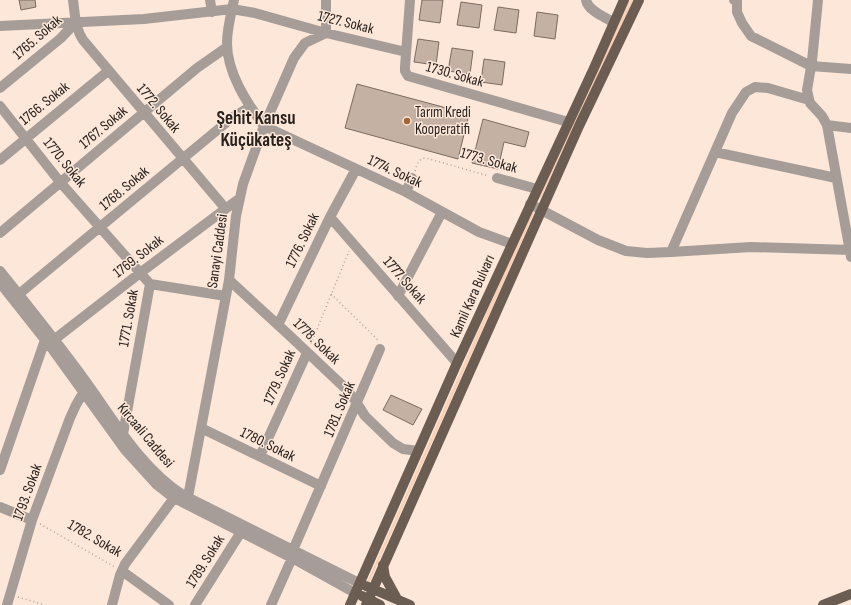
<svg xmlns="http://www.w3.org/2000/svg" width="851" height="605" font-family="'Sofia Sans Condensed',sans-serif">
<rect width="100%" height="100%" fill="#fce7d9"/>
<path fill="#fcd0b2" d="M630,0H633L541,198L537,200Z
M531,212L534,214L369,583L367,582Z"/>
<path fill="#c5b1a4" stroke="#7d6b5f" d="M19,0H35L36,7L21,10Z
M422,0H443L440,23L419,20Z
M461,2L482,5L479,28L457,25Z
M498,7L519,10L516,33L494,30Z
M537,12L558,15L555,39L534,36Z
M418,39L439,42L436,65L414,62Z
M452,48L473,51L470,74L448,71Z
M484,59L505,62L502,85L481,82Z
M357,84L469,114L458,159L345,128Z
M483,119L529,132L525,147L504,142L498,169L472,163Z
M391,395L422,409L413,425L383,410Z"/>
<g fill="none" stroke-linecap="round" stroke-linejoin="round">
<path stroke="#b3a398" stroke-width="1.5" stroke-dasharray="1 3" stroke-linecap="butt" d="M415,171C417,164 419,158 426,158L489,176
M331,294L378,340
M311,344L349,251
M40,524L115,567
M18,597L45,605"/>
<path stroke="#a69d98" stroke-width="10" d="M73,0C75,14 75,28 83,40L225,208
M210,0L212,12
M234,0C231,14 227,29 227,43C227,73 247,103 264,126L406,192L479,232L512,244
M410,0L405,67V71L408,76L568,122
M586,0C588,11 605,17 613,22
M734,0L737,1V12L742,23L751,36L811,66L851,69
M818,0L812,61L807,90L810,103L822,116L827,125L851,257
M0,26L144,19L232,9L255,13L326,33L406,52
M0,88L61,38L75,23
M0,106L60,182L150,284
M827,125L851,128
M715,152L836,178
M0,160L108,71
M497,178L537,189
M406,192L412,178
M530,204L598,240L626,251L647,253L671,252L751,247L851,250
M330,217L457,363
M0,233L197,68L227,47
M671,252L732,113L746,92L755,87L768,88L809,100
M0,271C29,307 57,342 84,379C114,420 140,467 183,495L359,583
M229,280L289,335L345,388L355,400L365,416L393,443L403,449L418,451
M0,283L53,350L126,451L156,484L170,495L182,502L292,558L355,593
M19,294L233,117L250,107
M398,296L442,212
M278,325L330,217L356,169
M55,339L140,273L240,198
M201,428L321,486
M123,434L150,284L226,296
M260,456L307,353
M0,470L45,340
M188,497L229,280L236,216L243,184L264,126L294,58L305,43L326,33V0
M0,507L32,520
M293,550L380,349
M122,571L169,605
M7,605L32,520L70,418L76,405L83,393
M112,605L120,575L125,564L174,498
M195,605L241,532
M271,605L292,558"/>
<path stroke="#6c5d53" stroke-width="10" d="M383,565L385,577L397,599
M366,586L410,605
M362,596L380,605
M350,605L457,363L594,68L624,0
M366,605L579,126L639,0
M823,605L851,594"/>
</g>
<circle fill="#a66431" stroke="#fce7d9" stroke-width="1.5" cx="407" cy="121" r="4"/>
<g text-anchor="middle" stroke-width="3" stroke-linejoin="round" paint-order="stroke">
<g font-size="15" fill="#2a221d" stroke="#fce7d9">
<text transform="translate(346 22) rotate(14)" y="5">1727. Sokak</text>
<text transform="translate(37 37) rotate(-41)" y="5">1765. Sokak</text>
<text transform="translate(455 74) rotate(16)" y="5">1730. Sokak</text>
<text transform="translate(44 103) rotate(-39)" y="5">1766. Sokak</text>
<text transform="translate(159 108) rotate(50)" y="5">1772. Sokak</text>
<text transform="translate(103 127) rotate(-40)" y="5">1767. Sokak</text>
<text transform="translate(489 160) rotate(16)" y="5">1773. Sokak</text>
<text transform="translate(65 162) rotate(51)" y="5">1770. Sokak</text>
<text transform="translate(395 171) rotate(25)" y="5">1774. Sokak</text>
<text transform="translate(124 188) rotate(-40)" y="5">1768. Sokak</text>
<text transform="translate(302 240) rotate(-64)" y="5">1776. Sokak</text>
<text transform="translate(217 251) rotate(-82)" y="5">Sanayi Caddesi</text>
<text transform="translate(138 256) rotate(-38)" y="5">1769. Sokak</text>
<text transform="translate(405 280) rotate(49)" y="5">1777. Sokak</text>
<text transform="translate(472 296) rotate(-66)" y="5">Kamil Kara Bulvarı</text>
<text transform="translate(128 318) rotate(-80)" y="5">1771. Sokak</text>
<text transform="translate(317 341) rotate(44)" y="5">1778. Sokak</text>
<text transform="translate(279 377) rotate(-66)" y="5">1779. Sokak</text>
<text transform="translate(339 409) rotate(-67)" y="5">1781. Sokak</text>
<text transform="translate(146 435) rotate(50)" y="5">Kırcaali Caddesi</text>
<text transform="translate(268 444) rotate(26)" y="5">1780. Sokak</text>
<text transform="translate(27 492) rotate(-70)" y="5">1793. Sokak</text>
<text transform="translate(95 538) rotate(30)" y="5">1782. Sokak</text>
<text transform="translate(205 561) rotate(-58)" y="5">1789. Sokak</text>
</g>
<g font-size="15" fill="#2a221d" stroke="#fce7d9" text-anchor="start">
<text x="415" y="117">Tarım Kredi<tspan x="415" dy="17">Kooperatifi</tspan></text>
</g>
<g font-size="19" font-weight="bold" fill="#2a221d" stroke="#fce7d9">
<text x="256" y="124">Şehit Kansu<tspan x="256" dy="22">Küçükateş</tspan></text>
</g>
</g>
</svg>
